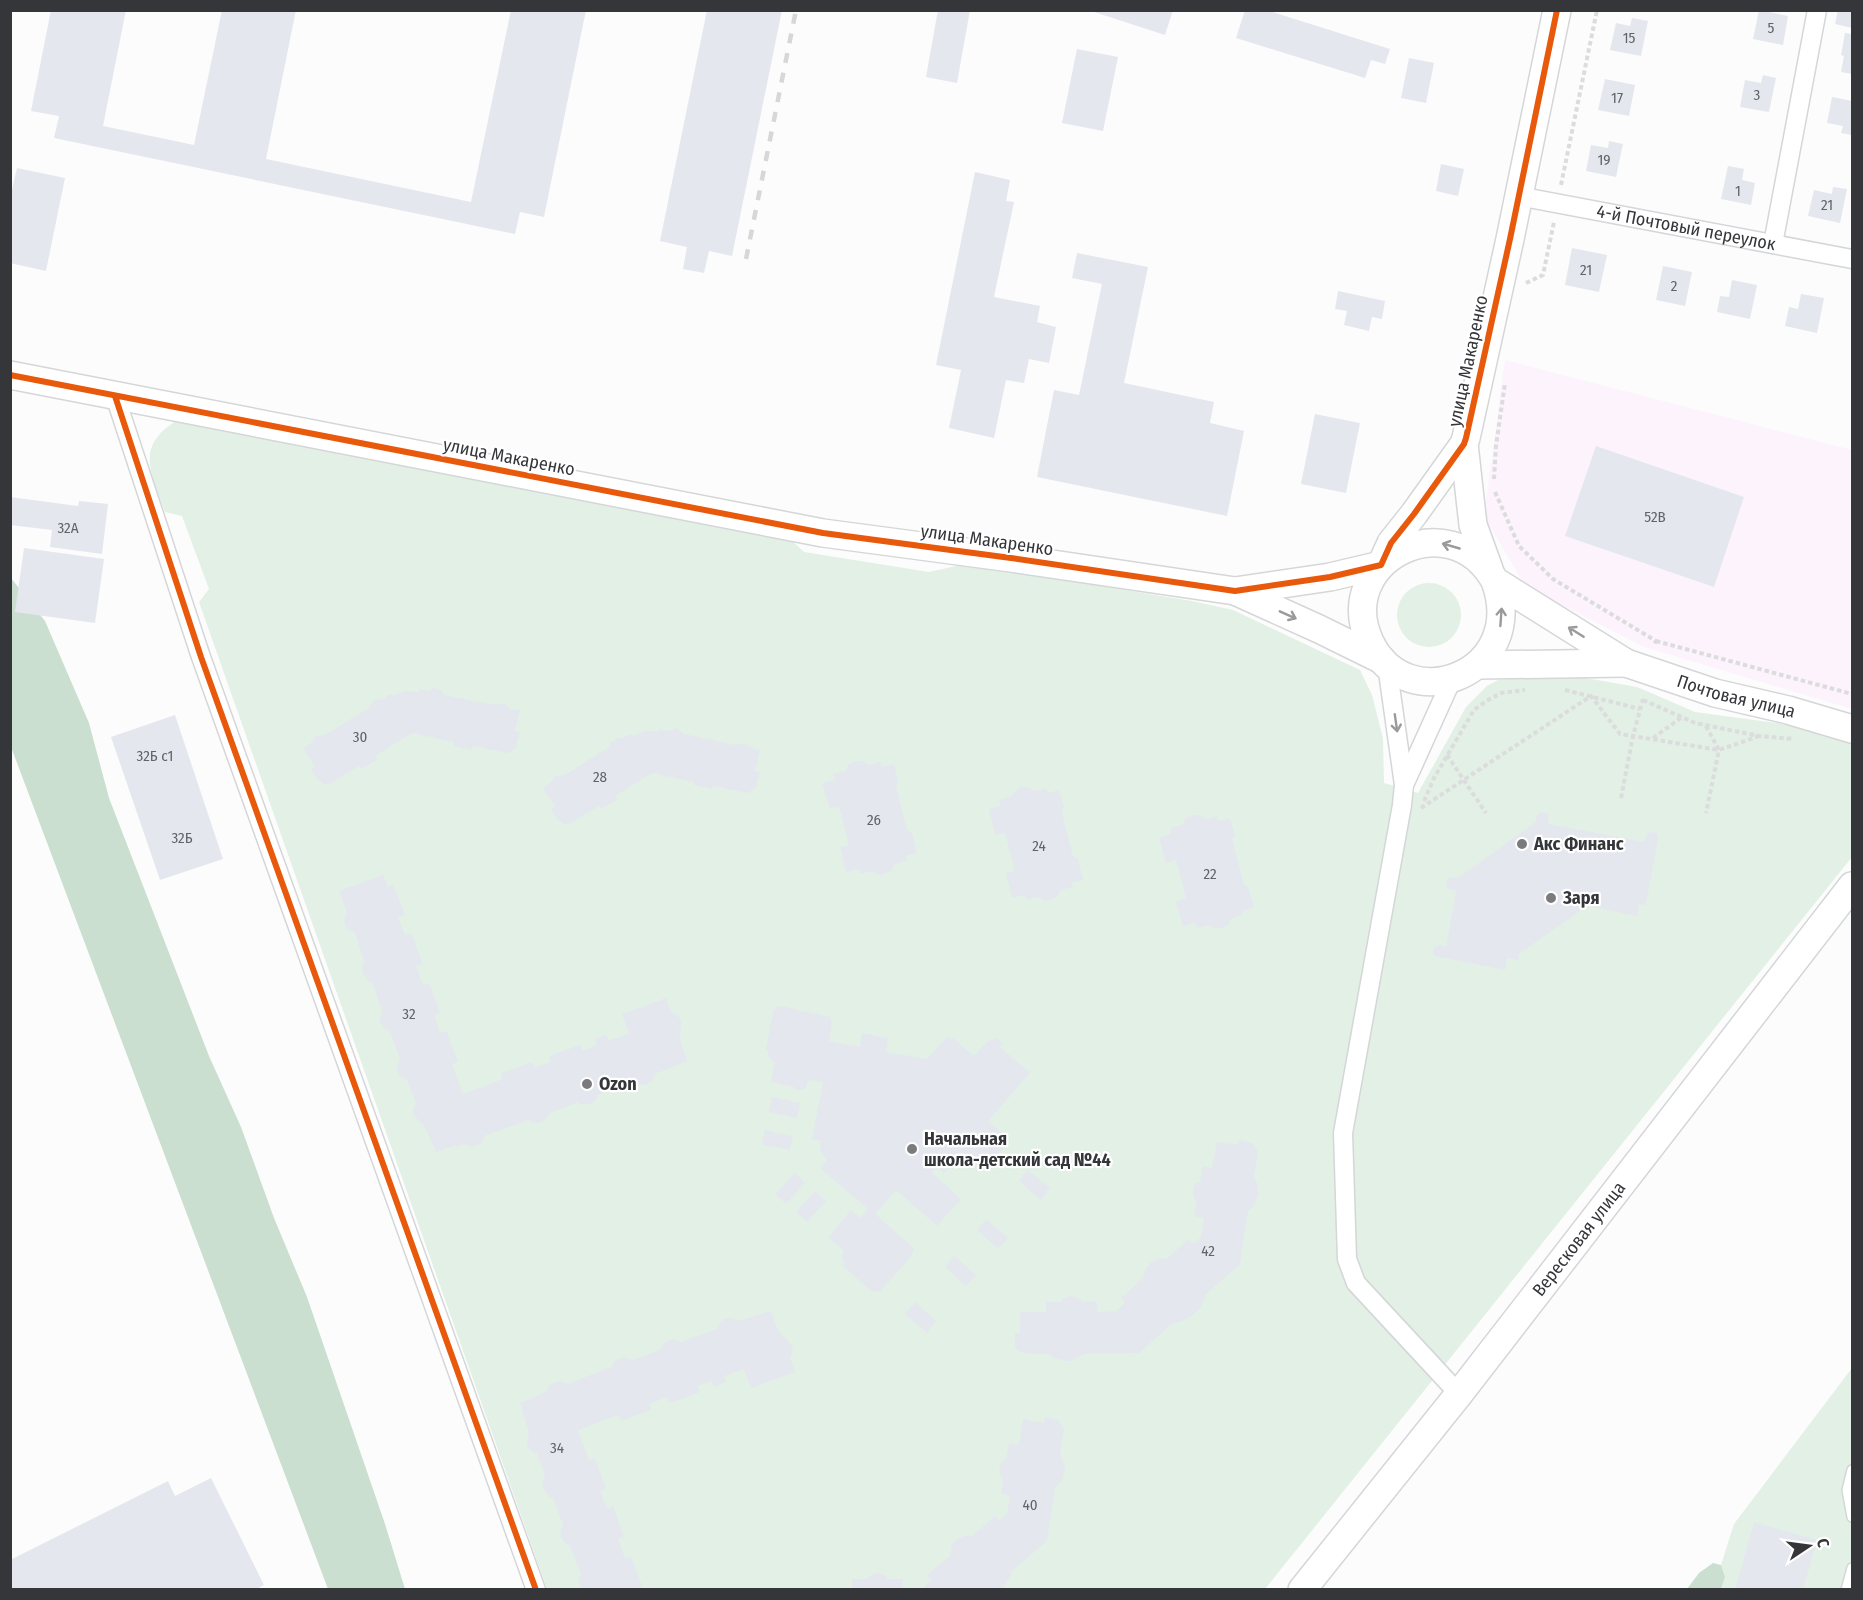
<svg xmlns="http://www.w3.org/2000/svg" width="1863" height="1600" font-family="'Fira Sans Condensed',sans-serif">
<rect width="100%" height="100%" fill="#fcfcfc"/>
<path fill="#fdf3fd" d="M1505,360L1852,450V709L1644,647L1525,586L1484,516Z"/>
<path fill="#e2f0e5" d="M181,418L789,538L804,552L929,572L965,564L1192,601L1233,610L1360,670L1372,695L1383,739L1384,783L1418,793L1466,707L1487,686L1498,680L1563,674L1637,687L1695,712L1783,724L1852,743V857L1265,1589H547L199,602L209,589L182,516L165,512C150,470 134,445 181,418Z
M1397 615a32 32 0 1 1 64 0a32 32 0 1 1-64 0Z
M1852,1368V1589H1721L1725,1577L1721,1565L1734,1524Z"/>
<path fill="#cadfcf" d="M11,578L45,621L89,723L109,798L209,1056L241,1127L274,1218L307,1297L385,1524L405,1589H328L11,747Z
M1713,1563L1721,1565L1725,1577L1721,1589H1687L1699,1573Z"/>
<path fill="#e5e7ef" d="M51,10H126L103,126L194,145L222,10H296L266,159L471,202L511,10H586L544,217L520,212L515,234L54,138L59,116L31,111Z
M707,10H782L732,256L709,251L704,273L683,269L687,247L660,241Z
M938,10H970L957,83L926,77Z
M1088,10H1173L1165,35Z
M1245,10H1266L1390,49L1385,64L1371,60L1365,78L1236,38Z
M1759,10L1788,16L1783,45L1753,39Z
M1838,10H1852V28L1835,24Z
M1632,18L1648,21L1641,56L1610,50L1616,23L1630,26Z
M1845,33L1852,34V74L1841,72L1844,56L1841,55Z
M1077,49L1118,57L1103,131L1062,123Z
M1409,58L1434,63L1426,103L1401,98Z
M1763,75L1776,78L1769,112L1740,107L1745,80L1761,83Z
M1605,79L1635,85L1629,116L1598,110Z
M1832,97L1852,101V135L1841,133L1843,126L1827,123Z
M1609,141L1623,144L1616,177L1586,171L1591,145L1608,148Z
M1441,164L1464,169L1458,196L1436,191Z
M1728,166L1744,169L1742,180L1755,183L1751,205L1721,199Z
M17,168L65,178L46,271L10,263V198Z
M975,172L1010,180L1006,201L1014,202L994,297L1040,306L1037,322L1056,327L1049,363L1029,359L1024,383L1006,380L994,438L949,428L961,370L936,365Z
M1833,187L1847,189L1840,223L1808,216L1814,190L1832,194Z
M1572,248L1607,255L1599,292L1565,285Z
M1077,253L1148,267L1124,383L1214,402L1210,423L1244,431L1227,516L1037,477L1054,390L1079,395L1102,284L1072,278Z
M1663,266L1692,272L1685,306L1656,300Z
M1732,280L1757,285L1750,319L1717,312L1720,296L1729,297Z
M1338,291L1385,301L1382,319L1372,317L1369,331L1344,325L1347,311L1335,309Z
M1801,294L1824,298L1817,333L1785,326L1789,307L1798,309Z
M1315,414L1360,423L1346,493L1301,484Z
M1596,446L1744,497L1714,587L1565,536Z
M10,497L78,506L79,501L108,504L102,554L50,547L52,530L10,525Z
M24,548L104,559L95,623L15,612Z
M433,688L441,690L444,695L495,705L504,703L511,709L520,710L515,731L520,732L516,748L507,753L473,746L472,750L454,746V742L412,733L375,756L378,759L361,769L359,766L329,784H324L317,779L311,769L315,767L303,748L310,744L316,736L325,735L369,708L374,700L383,699L390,694L392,696L405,691L419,692V689L428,691Z
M175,715L223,859L160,880L111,737Z
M677,728L684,734L735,745L744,743L751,748L760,750L755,771L760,772L756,788L747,793L713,786L712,789L694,785V782L652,773L615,796L618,799L601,809L599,806L569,824H564L557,818L551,809L555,806L543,788L550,783L556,776L565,775L609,747L610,743L618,738H623L630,734L632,736L645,731H659V729L668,731Z
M855,761H862L869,765L880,762L882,767L894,764L898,782L896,786L907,830L912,833L917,853L906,856L907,861L895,864L891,871L885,874L879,875L872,871L860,874L859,869L846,872L840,847L849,845L839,806L830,809L822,783L835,780L833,774L845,771L849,764Z
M1021,787H1028L1035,791L1046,788L1048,793L1059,790L1064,808L1062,812L1073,856L1078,859L1083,880L1071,883L1073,887L1061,890L1057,897L1051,900L1044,901L1038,897L1026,900L1025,895L1012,898L1006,873L1015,871L1005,833L995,835L989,809L1001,806L999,800L1011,797L1015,791Z
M1541,812L1547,813L1549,815L1548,824L1644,842L1647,833L1656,832L1658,838L1646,905L1639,904L1637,916L1587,906L1519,954L1518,960L1507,958L1505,970L1435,956L1433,954L1434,947L1440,945L1446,946L1456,891L1447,888L1446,885L1447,879L1453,877L1458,878L1536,822V816Z
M1192,815H1198L1205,819L1217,816L1218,821L1230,818L1235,836L1232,840L1244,884L1248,887L1254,907L1242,911L1243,915L1232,918L1228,925L1222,928L1215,929L1208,925L1197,928L1195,923L1183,926L1176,901L1186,898L1176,860L1166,863L1159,837L1171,834L1170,828L1182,825L1186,818Z
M383,875L388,887L393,885L405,915L398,917L405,935L411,933L419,953L422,964L416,966L423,985L429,983L433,993L440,1013L434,1015L440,1033L447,1031L450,1041L458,1062L452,1064L463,1094L503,1079L501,1073L532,1062L534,1068L551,1062L549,1056L580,1045L582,1051L597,1045L595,1039L606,1035L608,1041L629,1034L622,1014L666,998L671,1012L678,1015L681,1021L680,1040L687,1061L655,1074L652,1081L647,1084L641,1085L634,1082L598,1095L595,1101L590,1104H578V1102L550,1113L546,1119L542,1122L536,1123L530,1122L529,1120L484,1136L485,1138L481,1143L476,1146L470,1147L464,1144L457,1146L456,1145L436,1152L423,1123L421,1124L414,1115L413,1109L416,1103L407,1080L401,1077L398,1072L397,1066L400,1059L390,1032L384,1028L380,1023V1017L382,1011L372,982L370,983L363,974L362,968L364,961L355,933L348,930L345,925L344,919L347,913L339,891Z
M781,1006L830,1017L832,1024L829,1041L860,1047L862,1033L888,1038L886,1052L927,1059L947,1037L954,1039L974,1056L988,1041L996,1038L1003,1044L1000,1047L1030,1073L988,1121L1006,1136L1008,1143L985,1171L962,1152L944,1173L937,1167L931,1172L961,1199L937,1226L896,1190L875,1214L914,1248L912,1255L880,1292L871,1291L843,1266L845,1264L841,1255L844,1251L828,1237L851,1210L860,1218L868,1209L820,1168L827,1160L820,1151L821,1141L812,1139L823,1082L808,1080L806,1088L799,1090L794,1089V1087L771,1082L775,1062L770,1059L768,1056V1050L766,1049L773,1012L777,1007Z
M772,1097L800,1103L797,1118L769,1112Z
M765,1130L793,1136L790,1150L762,1145Z
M1239,1140L1252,1143L1258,1151L1254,1177L1257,1183L1259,1195L1253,1207L1248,1211L1240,1264L1204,1296L1205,1297L1201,1307L1193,1315L1181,1322L1173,1323L1139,1353L1083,1354L1072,1361H1066L1053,1358L1049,1354H1028L1018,1351L1015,1347V1333H1020V1312H1046V1302H1062V1299L1071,1296L1081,1299V1301L1097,1302V1312L1116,1311L1125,1303L1121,1298L1143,1278L1144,1272L1150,1263L1160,1258L1166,1259L1189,1239L1193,1244L1201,1237L1204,1218L1194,1216L1197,1201L1195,1200L1193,1195L1194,1186L1197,1182H1200L1203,1166L1212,1168L1217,1142L1238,1145Z
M1028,1170L1050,1188L1041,1200L1019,1181Z
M795,1173L805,1183L786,1204L775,1194Z
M815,1191L826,1201L807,1222L796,1212Z
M986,1219L1008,1238L998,1249L977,1230Z
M954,1256L976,1275L966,1286L945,1267Z
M915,1302L936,1321L927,1333L905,1314Z
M771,1311L778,1331H780L782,1337H785L792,1346L793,1352L790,1358L795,1372L751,1388L744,1369L724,1376L726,1382L714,1387L712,1381L697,1386L700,1392L679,1400L669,1403L667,1397L649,1404L651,1410L621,1421L618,1415L578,1430L589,1460L595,1458L606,1488L600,1491L607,1509L613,1506L624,1537L618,1539L625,1558L631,1556L642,1586L637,1590H581L578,1581L581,1574L570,1546L564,1542L561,1537L560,1531L563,1525L553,1497L551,1498L543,1489L542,1483L545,1476L537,1454L531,1451L527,1446V1440L529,1433L520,1403L540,1395V1394L547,1391L550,1385L555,1382L561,1381L567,1384L612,1367V1365L615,1361L620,1358L626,1357L633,1360L661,1349L664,1343L669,1340L675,1339L681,1342L717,1329L720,1322L725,1319L731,1318L738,1321Z
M1045,1417L1058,1420L1064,1429L1060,1455L1065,1466L1063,1479L1055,1488L1047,1541L1010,1573L1012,1574L1002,1590H921L931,1580L927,1575L950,1556L952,1544L956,1540L966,1535L972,1536L995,1516L999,1521L1007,1514L1010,1495L1001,1494L1003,1478L1001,1477L999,1473L1001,1463L1004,1459H1006L1009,1443L1019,1445L1023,1419L1044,1423Z
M211,1478L264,1585L255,1590H10V1560L168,1481L175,1496Z
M1754,1522L1817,1540L1803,1590H1735Z
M878,1573L887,1576V1579H903V1590H852V1579H868V1576Z"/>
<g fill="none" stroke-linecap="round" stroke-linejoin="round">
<defs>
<path id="lane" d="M1852,1470L1847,1490L1852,1517
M1846,1590L1852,1568"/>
<g id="street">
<path id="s1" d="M1518,196L1852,259"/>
<path d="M1773,244L1817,10"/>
<path d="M115,396L201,657L536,1590"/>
<path d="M1387,665L1404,785L1402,805L1343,1133L1347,1259L1356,1283L1459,1394"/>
<path d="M1404,785L1452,679"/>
</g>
<g id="secondary">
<path d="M10,375L823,533L1011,558L1235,591L1330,577L1381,565L1391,543L1414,514L1464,444L1466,438L1510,239L1557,10"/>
<path d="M1464,444L1473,525L1489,569"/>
<path id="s2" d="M1495,581C1529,674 1407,720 1370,642C1332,561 1450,500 1495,581L1626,663L1715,693L1788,710L1852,729"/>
<path d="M1235,591L1319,629L1382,660"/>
<path d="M1478,665L1626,663"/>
<path id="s3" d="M1302,1590L1459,1394L1852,886"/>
</g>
</defs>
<use href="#lane" stroke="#d5d6d8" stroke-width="12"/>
<use href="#street" stroke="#d5d6d8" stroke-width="21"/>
<use href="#secondary" stroke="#d5d6d8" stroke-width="30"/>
<path stroke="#dcdcdd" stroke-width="4" stroke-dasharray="4.5 3" stroke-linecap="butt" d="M1561,185L1597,10
M1526,283L1543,275L1554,222
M1494,479L1496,446L1505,383
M1495,492L1519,546L1553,579L1651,638L1656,641L1653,646
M1656,641L1852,694
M1565,690L1640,709
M1643,700L1695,723L1759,736L1793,739
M1706,726L1719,750L1706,813
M1653,738L1682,717
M1447,755L1486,813
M1621,798L1633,736L1643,699
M1424,801L1434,778L1474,710L1488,700L1501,693L1525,690
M1421,808L1591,696L1620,734L1719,750L1759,736"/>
<use href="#lane" stroke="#fff" stroke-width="9"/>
<use href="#street" stroke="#fff" stroke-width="18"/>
<use href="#secondary" stroke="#fff" stroke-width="27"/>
<path stroke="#d7d7d7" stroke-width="4.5" stroke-dasharray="10 10" stroke-linecap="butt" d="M746,259L796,10"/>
<defs>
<path id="cycleway" d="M10,375L823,533L1011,558L1235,591L1330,577L1381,565L1391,543L1414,514L1464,444L1466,438L1510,239L1557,10
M115,396L201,657L536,1590"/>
</defs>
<use href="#cycleway" stroke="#fff" stroke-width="10"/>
<use href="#cycleway" stroke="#e8590c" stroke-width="6"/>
</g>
<defs><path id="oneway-shaft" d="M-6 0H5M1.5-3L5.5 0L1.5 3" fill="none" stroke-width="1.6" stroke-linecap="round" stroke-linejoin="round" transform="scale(1.5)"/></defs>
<g stroke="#9a9a9c">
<use href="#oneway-shaft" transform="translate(1451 546) rotate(-164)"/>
<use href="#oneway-shaft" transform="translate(1288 615) rotate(24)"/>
<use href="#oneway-shaft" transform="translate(1501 617) rotate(-86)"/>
<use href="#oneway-shaft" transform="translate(1576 632) rotate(-148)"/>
<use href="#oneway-shaft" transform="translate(1396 723) rotate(82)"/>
</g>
<g fill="#7b7b7e" stroke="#fff" stroke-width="2">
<circle cx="1522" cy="844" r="6"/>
<circle cx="1551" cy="898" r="6"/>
<circle cx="587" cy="1084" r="6"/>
<circle cx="912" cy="1149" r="6"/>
</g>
<g text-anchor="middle" stroke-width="4.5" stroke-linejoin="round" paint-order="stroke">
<g font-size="15" fill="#626368">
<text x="1771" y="33">5</text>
<text x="1629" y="43">15</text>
<text x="1757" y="100">3</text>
<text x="1617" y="103">17</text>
<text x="1604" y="165">19</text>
<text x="1738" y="196">1</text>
<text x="1827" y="210">21</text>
<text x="1586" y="275">21</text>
<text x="1674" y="291">2</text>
<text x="1655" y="522">52В</text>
<text x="68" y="533">32А</text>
<text x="360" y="742">30</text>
<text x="155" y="761">32Б с1</text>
<text x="600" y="782">28</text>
<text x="874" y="825">26</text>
<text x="182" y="843">32Б</text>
<text x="1039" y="851">24</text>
<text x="1210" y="879">22</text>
<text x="409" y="1019">32</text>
<text x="1208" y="1256">42</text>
<text x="557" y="1453">34</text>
<text x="1030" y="1510">40</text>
</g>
<g font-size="18" fill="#35363a" stroke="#fff">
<text dy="6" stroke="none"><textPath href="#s1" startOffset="171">4-й Почтовый переулок</textPath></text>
<text transform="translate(1468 361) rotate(-78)" y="6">улица Макаренко</text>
<text transform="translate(509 457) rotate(11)" y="6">улица Макаренко</text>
<text transform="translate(987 540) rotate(8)" y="6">улица Макаренко</text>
<text dy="6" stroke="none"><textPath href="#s2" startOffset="705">Почтовая улица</textPath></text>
<text dy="6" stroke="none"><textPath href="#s3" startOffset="447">Вересковая улица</textPath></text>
</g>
<g font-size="18" font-weight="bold" fill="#35363a" stroke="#fff" text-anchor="start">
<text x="1534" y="850">Акс Финанс</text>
<text x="1563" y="904">Заря</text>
<text x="599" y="1090">Ozon</text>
<text x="924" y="1145">Начальная<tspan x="924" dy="21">школа-детский сад №44</tspan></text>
</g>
</g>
<rect width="1863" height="1600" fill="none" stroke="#35363a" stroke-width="24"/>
<g transform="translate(1809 1546) rotate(77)" stroke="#ffffff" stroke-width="4.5" paint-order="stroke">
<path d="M0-4.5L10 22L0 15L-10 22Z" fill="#35363a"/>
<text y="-9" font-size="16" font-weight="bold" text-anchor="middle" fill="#35363a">С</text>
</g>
</svg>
